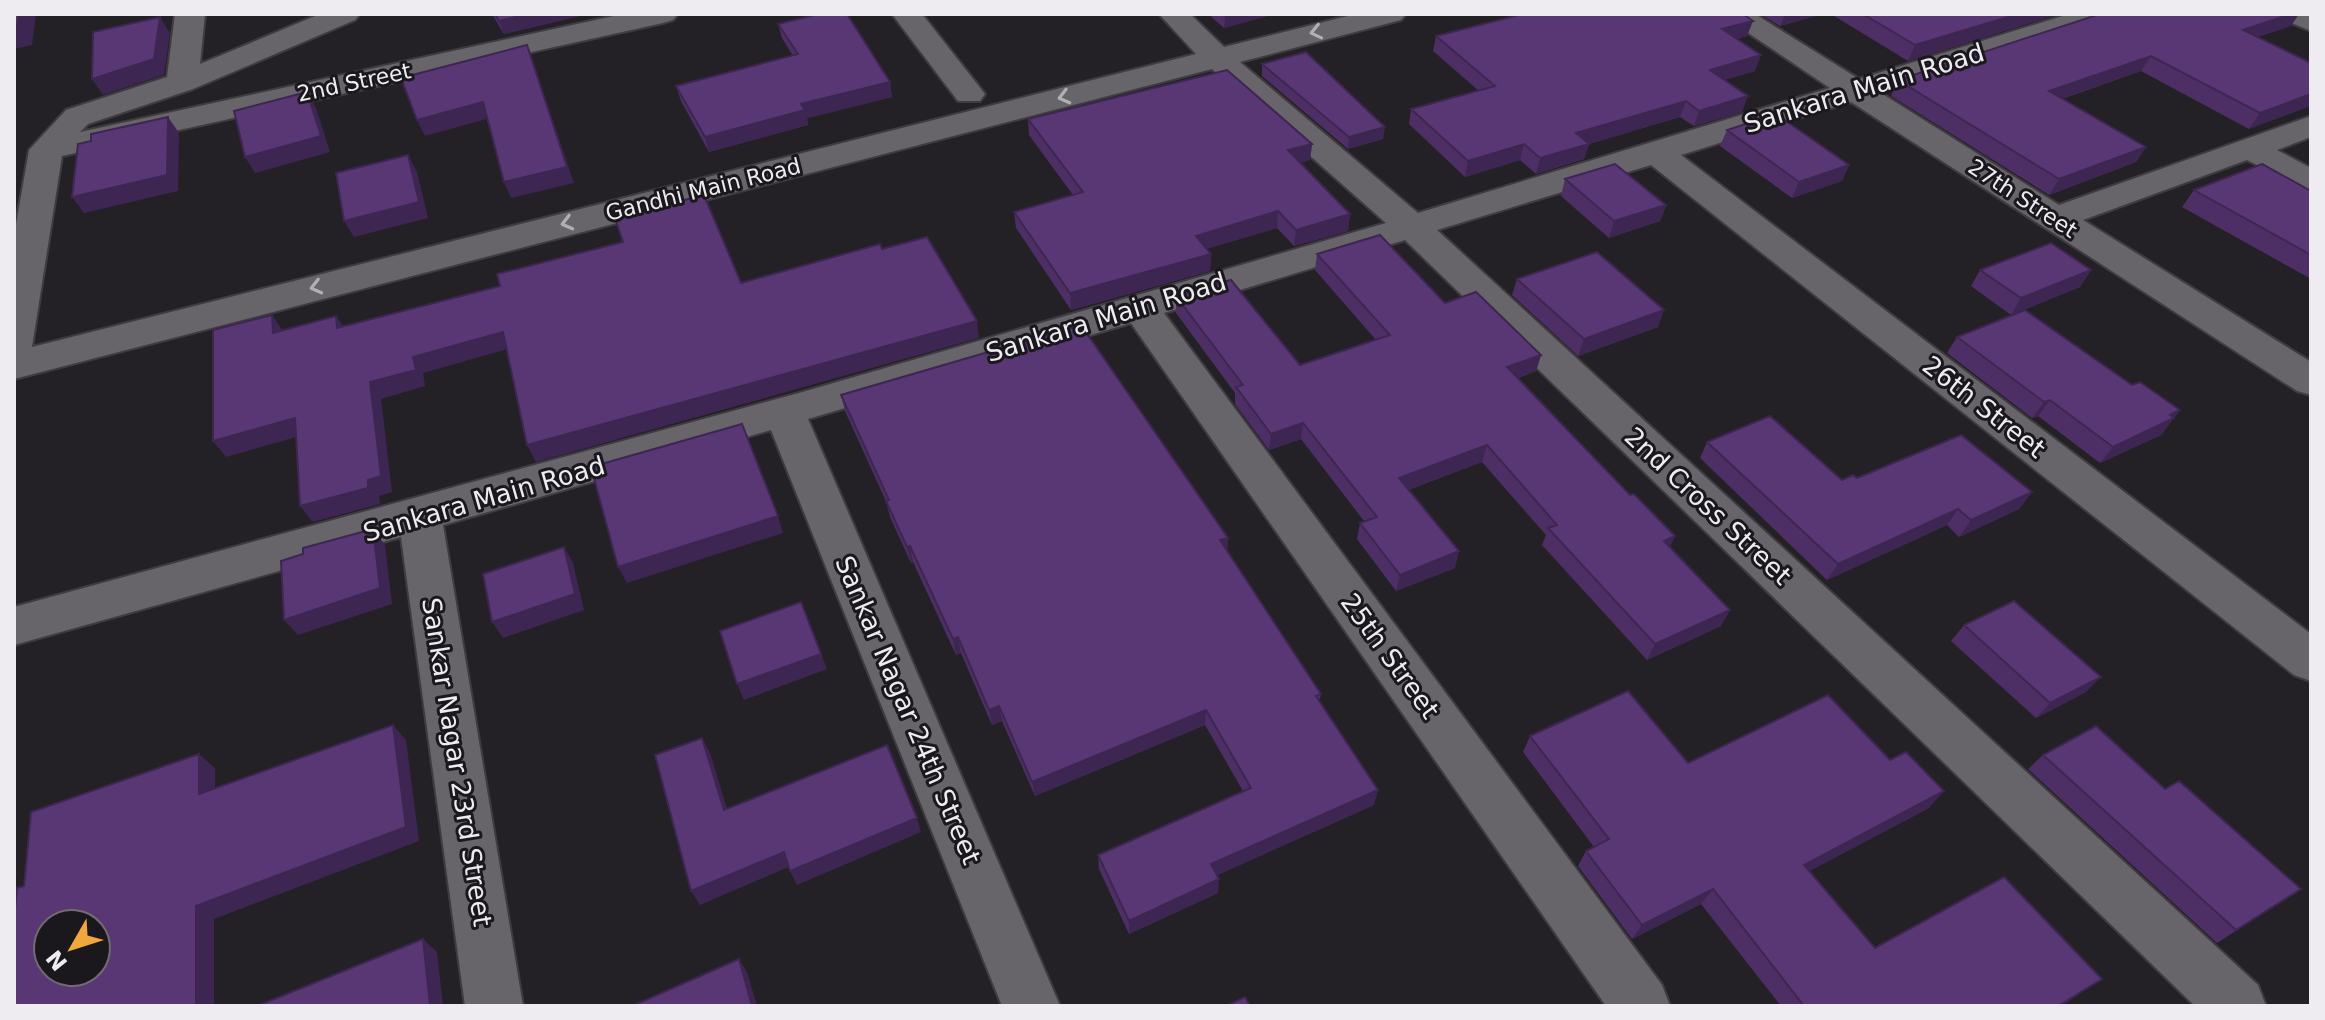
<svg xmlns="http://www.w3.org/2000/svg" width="2325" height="1020" font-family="'DejaVu Sans',sans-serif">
<rect width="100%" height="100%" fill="#242126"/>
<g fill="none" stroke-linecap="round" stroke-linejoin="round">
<defs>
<path id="minor" d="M175,14H205L200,64L320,14H360L355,20L193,89L88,124L80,132L623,14H678L673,20L663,23L62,156L32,347L1196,54L1159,14H1190L1224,47L1356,14H1406L1401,20L1240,62L1418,213L1830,88L1720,14H1755L1859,79L2069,14H2114L2109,20L1881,93L2059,205L2311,116V137L2277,150L2311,168V192L2247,160L2083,220L2311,362V395L2297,391L1851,102L1681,155L2311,634V681L2294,675L1651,165L1437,230L2258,985L2266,1006H2195L1405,240L1164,313L1662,985L1670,1006H1606L1131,323L808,419L1060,1006H1002L771,430L443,525L523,1006H465L401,537L14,645V607L799,393L1386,223L1212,69L14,379V236L29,150L66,110L167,77Z
M892,14H922L985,94L980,101H958Z
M2279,14H2311V31L2284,20Z"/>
</defs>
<use href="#minor" stroke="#3e3c40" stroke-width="4"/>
<use href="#minor" fill="#67646a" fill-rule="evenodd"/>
</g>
<path fill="#4d2f65" d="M492,14H588L504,34Z
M1208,14H1275L1224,28Z
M1760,14H1822L1780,26Z
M1831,14H2059L1908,61Z
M778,24L890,82L892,97L807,118L808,125L709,152L681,101L676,86L793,56L782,38Z
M2291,26L2257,37L2311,63L2249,129L2141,71L2062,99L2146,147L2136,162L2049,195L1891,96L1898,80Z
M1436,36H1747L1737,39L1755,71L1724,80L1742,112L1694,126L1680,117L1589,144L1584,159L1536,174L1520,160L1465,177L1409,124L1411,109L1479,91L1433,51Z
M1262,64L1383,139L1348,149L1262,76Z
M1028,119L1312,144L1310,160L1300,163L1350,214L1348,231L1294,246L1277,228L1206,249L1211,254L1210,271L1071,310L1016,228L1014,212L1073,195L1029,135Z
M1727,130L1849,165L1842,181L1792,198L1720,146Z
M1565,179L1666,205L1660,221L1609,238L1561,196Z
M2194,190L2311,191V279L2182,207Z
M1317,254L1445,303L1541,355L1536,371L1518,378L1670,547L1721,626L1647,660L1542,545L1546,535L1482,462L1408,490L1455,568L1396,591L1357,539L1360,523L1364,521L1301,439L1269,450L1235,404V393L1176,313V296L1300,365L1376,340L1315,270Z
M1980,270H2091L2080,287L2011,315L1971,286Z
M1517,279L1658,327L1578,356L1512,295Z
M1957,337L2180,410L2161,435L2100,463L2038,416L2032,418L1947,353Z
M841,395L1228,538L1227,551L1321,694L1319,701L1374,805L1217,875L1218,893L1129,934L1099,869L1098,855L1243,791L1205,725L1035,796L1002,721L992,725L961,653L956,655L913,562L911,563L890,517L886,501L845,411Z
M1707,442L1842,480L1857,478L2032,492L2019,509L1959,537L1947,525L1827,580L1700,458Z
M1964,625L2086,692L2036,718L1951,641Z
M1530,736L1688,763L1929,808L1809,871L1875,948L2102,979L2061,1006H1781L1701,904L1632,939L1578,866L1586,851L1594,847L1523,752Z
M2043,755L2165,789L2301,889L2217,943L2028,769Z"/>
<path fill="#3e2652" d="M19,14H36L32,45L14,49V26Z
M528,14H588L504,34L499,21Z
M1225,14H1275L1224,28Z
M1785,14H1822L1780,26Z
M2018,14H2059L1908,61L1915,45Z
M2291,14H2299L2291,26L2232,45L2243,30Z
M160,17L170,33L164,75L103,95L92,79Z
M1753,21L1747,36L1717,44L1722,29Z
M527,45L574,183L511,198L504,182Z
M1761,55L1755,71L1705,85L1710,70Z
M2151,56L2141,71L2040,106L2049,91Z
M890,82L892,97L807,118L808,125L709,152L705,137L801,104Z
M307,92L316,108L330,152L255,173L245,157Z
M2311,94V106L2249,129L2260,113Z
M1748,96L1742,112L1694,126L1699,111Z
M1686,101L1680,117L1571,149L1576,133Z
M483,102L490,118L425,136L417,120Z
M168,117L179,133L178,191L84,213L72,197Z
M1385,127L1383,139L1348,149L1349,137Z
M1312,144L1310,160L1287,166L1288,150Z
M1524,144L1520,160L1465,177L1468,161Z
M1589,144L1584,159L1536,174L1540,158Z
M2146,147L2136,162L2049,195L2059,179Z
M408,155L417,172L428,218L354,237L344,221Z
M1849,165L1842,181L1792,198L1799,182Z
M1666,205L1660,221L1609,238L1614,221Z
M1278,211L1277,228L1195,252L1196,236Z
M1350,214L1348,231L1294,246L1296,230Z
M1211,254L1210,271L1071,310L1070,293Z
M2091,270L2080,287L2011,315L2021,298Z
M1664,310L1658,327L1578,356L1584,339Z
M272,315L283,331L273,333Z
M336,316L347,332L337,328Z
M977,321L979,338L536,462L527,445Z
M503,332L511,348L423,373L425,386L381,399L392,492L379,496L380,504L313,522L300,506L368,480L370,382L413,357Z
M1541,355L1536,371L1502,384L1507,367Z
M2050,400L2038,416L2032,418L2044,402Z
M2180,410L2161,435L2100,463L2113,447Z
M295,418L307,434L226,457L213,441Z
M1303,423L1301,439L1269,450L1271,434Z
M1487,445L1482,462L1395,494L1399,478Z
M2032,492L2019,509L1959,537L1971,520Z
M1958,509L1947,525L1827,580L1838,564Z
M778,516L783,533L627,583L618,567Z
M373,529L385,545L392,604L298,635L284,620Z
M1675,536L1668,552L1664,541Z
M1228,538L1227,554L1220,540Z
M910,546L913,562L911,563L907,547Z
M564,547L573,563L584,610L503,638L492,622Z
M1459,551L1455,568L1396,591L1400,575Z
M1730,610L1721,626L1647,660L1655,644Z
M958,637L961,653L956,655L953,639Z
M821,654L827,669L744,700L737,684Z
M2101,677L2086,692L2036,718L2050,703Z
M999,706L1002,721L992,725L989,710Z
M1206,710L1205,725L1035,796L1032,782Z
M393,725L406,740L419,841L214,919V1006H196V906Z
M702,738L710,753L732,825L724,810Z
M199,754L215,768V808L199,794Z
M1378,790L1374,805L1211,878V864Z
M1944,791L1929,808L1791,881L1804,865Z
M917,818L921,832L797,885L790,871Z
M784,852L791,866L700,905L691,891Z
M1219,879L1218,893L1129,934V921Z
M1713,889L1701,904L1632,939L1642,925Z
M423,939L437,952L443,1006H430Z
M739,959L747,972L757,1006H752Z
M2102,979L2061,1006H2058Z"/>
<path fill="#593775" stroke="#3e2652" stroke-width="2" fill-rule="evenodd" d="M14,14H19L17,25L14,26Z
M495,14H528L499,21Z
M819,14H847L890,82L801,104L805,110L705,137L676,86L798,54L778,24Z
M1523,14H1743L1753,21L1722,29L1761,55L1710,70L1748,96L1699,111L1686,101L1576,133L1589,144L1540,158L1524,144L1468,161L1411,109L1495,86L1436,36Z
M1863,14H2018L1915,45Z
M2100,14H2291L2243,30L2311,63V94L2260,113L2151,56L2049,91L2146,147L2059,179L1898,80Z
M160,17L154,59L92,79L93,32Z
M527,45L567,167L504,182L483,102L417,120L401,78Z
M1306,52L1385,127L1349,137L1262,64Z
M1227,70L1312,144L1288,150L1350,214L1296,230L1278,211L1196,236L1211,254L1070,293L1014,212L1083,192L1028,119Z
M307,92L321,136L245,157L234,111Z
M1776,114L1849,165L1799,182L1727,130Z
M168,117L167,175L72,197L78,144L91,141V134Z
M408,155L419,202L344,221L336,173Z
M1615,164L1666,205L1614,221L1565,179Z
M2262,164L2311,191V255L2194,190Z
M704,195L741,283L880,244L882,249L927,237L977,321L527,445L503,332L413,357L416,370L370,382L381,476L368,480V488L300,506L295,418L213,441V330L272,315L273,333L336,316L337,328L500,286L497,274L623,242L615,218Z
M1380,235L1445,303L1476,292L1541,355L1507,367L1630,495L1634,494L1675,536L1664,541L1730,610L1655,644L1548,528L1557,525L1487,445L1399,478L1459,551L1400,575L1360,523L1377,517L1303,423L1271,434L1236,387L1243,385L1176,296L1231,280L1300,365L1390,335L1317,254Z
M2051,243L2091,270L2021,298L1980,270Z
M1597,252L1664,310L1584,339L1517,279Z
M2025,310L2132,385L2140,382L2180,410L2170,415L2174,418L2113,447L2050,400L2044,402L1957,337Z
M1081,325L1228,538L1220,540L1321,694L1316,696L1378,790L1211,864L1219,879L1129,921L1098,855L1251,788L1206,710L1032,782L999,706L989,710L958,637L953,639L910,546L907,547L886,501L889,500L841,395Z
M1770,416L1842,480L1853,475L1857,478L1961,435L2032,492L1971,520L1958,509L1838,564L1707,442Z
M742,424L778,516L618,567L591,467Z
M373,529L380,588L284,620L281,561L303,554V548Z
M564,547L575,594L492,622L483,574Z
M2014,601L2101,677L2050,703L1964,625Z
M801,602L821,654L737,684L720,631Z
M1628,691L1688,763L1828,695L1890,760L1906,752L1944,791L1804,865L1875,948L2004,877L2102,979L2058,1006H1804L1713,889L1642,925L1586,851L1609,839L1530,736Z
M393,725L406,827L196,906V1006H14V919L17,888L24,886L31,812L199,754V794ZM48,924H96V972H48Z
M2096,726L2165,789L2179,781L2301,889L2236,930L2043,755Z
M702,738L724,810L887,745L917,818L790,871L784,852L691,891L655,755Z
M423,939L430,1006H257Z
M739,959L752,1006H632Z
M1245,997L1250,1006H1226Z"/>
<defs><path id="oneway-chevron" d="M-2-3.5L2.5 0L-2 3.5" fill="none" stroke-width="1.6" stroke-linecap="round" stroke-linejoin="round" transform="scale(2)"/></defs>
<g stroke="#b1afb4">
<use href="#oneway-chevron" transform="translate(1316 32) rotate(167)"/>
<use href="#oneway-chevron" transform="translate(1064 97) rotate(165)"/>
<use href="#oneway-chevron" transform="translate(567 223) rotate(166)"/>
<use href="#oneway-chevron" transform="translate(316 287) rotate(166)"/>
</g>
<g text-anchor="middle" stroke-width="6" stroke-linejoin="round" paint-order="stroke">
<g font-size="22" fill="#eeecf0" stroke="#1a181c">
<text transform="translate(354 82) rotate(-12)" y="8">2nd Street</text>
<text transform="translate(703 189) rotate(-14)" y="8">Gandhi Main Road</text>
<text transform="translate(2023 198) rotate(33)" y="8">27th Street</text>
</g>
<g font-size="26" fill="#eeecf0" stroke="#1a181c">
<text transform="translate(1864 88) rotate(-17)" y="9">Sankara Main Road</text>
<text transform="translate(1106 317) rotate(-17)" y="9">Sankara Main Road</text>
<text transform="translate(1984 407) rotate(38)" y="9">26th Street</text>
<text transform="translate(484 499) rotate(-16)" y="9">Sankara Main Road</text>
<text transform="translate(1708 506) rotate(43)" y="9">2nd Cross Street</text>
<text transform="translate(1390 656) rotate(54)" y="9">25th Street</text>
<text transform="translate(908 710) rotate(67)" y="9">Sankar Nagar 24th Street</text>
<text transform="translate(457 762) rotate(81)" y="9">Sankar Nagar 23rd Street</text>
</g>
</g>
<rect width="2325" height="1020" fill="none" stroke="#eeecf0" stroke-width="32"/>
<g transform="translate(72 948) rotate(231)"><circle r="38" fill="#1a181c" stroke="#6f6d71" stroke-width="2"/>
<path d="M0-6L14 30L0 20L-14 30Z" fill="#f0a73e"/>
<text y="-12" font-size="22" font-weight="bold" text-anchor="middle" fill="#eeecf0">N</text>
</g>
</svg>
